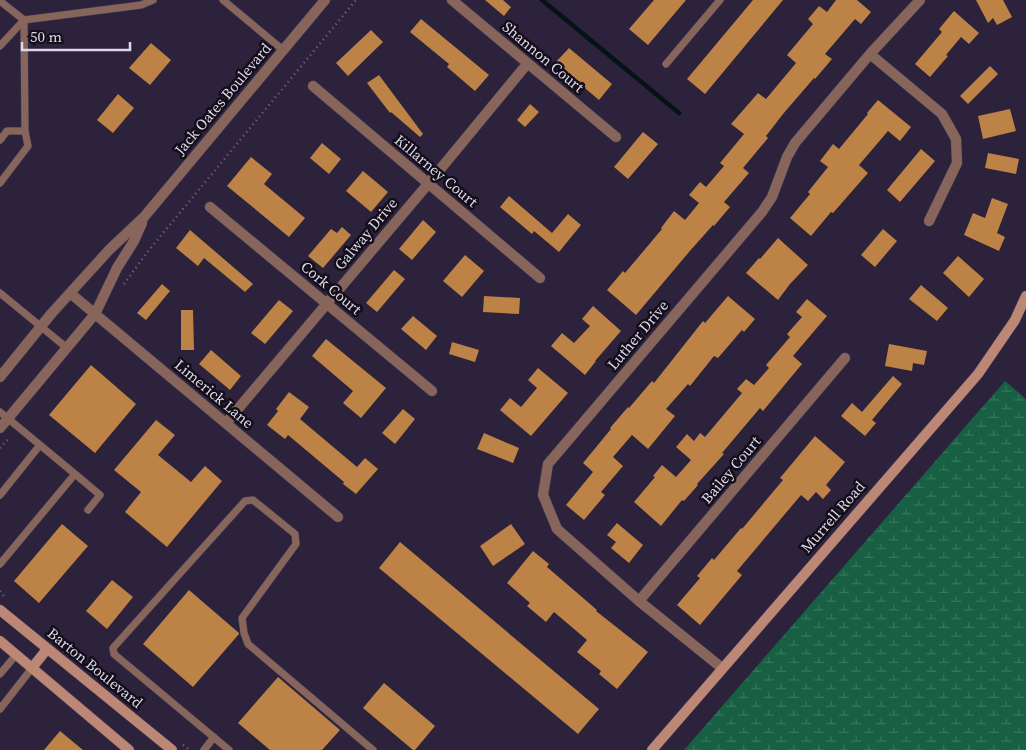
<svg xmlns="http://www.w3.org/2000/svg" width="1026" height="750" font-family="'Source Serif 4',serif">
<defs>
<pattern id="wetland-marsh" width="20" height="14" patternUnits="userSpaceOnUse" patternTransform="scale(1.25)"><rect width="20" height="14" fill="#176043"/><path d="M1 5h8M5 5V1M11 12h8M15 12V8" fill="none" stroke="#38765e"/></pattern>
</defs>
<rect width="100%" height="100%" fill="#2c223c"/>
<path fill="url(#wetland-marsh)" d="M1005,381L1026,399V750H684Z"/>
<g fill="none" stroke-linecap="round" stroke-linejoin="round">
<path stroke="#051216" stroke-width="4.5" d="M542,0L679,113"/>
</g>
<path fill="#bd8246" d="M485,0H503L511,7L504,16Z
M654,0H686L648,45L629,29Z
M753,0H783L705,94L687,79Z
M836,0H857L871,12L861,24L855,19L825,54L832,59L815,79L814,78L783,114L766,136L768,138L743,168L749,173L724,202L730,207L714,226L713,225L689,252L636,315L607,290L623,271L625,273L662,229L661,228L674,211L685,220L699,203L689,195L700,182L706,187L724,166L720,163L744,134L731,124L758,93L766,99L796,63L787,55L813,24L808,19L819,6L827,12Z
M976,0H1003L1012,17L997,25L993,18L988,23Z
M954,11L979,33L969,44L961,37L946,55L948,56L930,77L915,64L942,32L939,29Z
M421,19L489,75L475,91L447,67L449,64L410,32Z
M371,30L383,42L348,76L336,63Z
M151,43L171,60L150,85L129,68Z
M569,48L612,84L599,100L555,63Z
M990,66L998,74L968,104L960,96Z
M379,75L423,134L420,137L391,112L390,113L367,83Z
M118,94L134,108L113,133L97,120Z
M878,100L911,127L900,141L888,131L859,165L868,173L833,213L831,212L811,236L790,218L810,194L808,192L828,167L820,161L833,144L839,149L868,114L867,113Z
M530,104L539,112L525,127L517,120Z
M1010,109L1016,131L983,139L978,116Z
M643,132L658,144L628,179L614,167Z
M322,143L341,159L329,174L310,158Z
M921,149L935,161L900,202L887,190Z
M988,153L1019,159L1016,174L985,168Z
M251,157L272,174L264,184L305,218L289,237L227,186Z
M363,171L388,192L371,212L346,191Z
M509,196L552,233L568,214L581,225L559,252L534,231L532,234L500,207Z
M992,198L1008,204L997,233L1005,237L999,251L964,235L973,213L985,218Z
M423,220L436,232L412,260L399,249Z
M342,227L351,235L323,268L308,256L331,229L337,233Z
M883,229L897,241L875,267L861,255Z
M190,230L253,284L245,292L204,258L198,266L176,248Z
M778,238L808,265L790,284L778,300L746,273L759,258L760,259Z
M465,255L484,271L462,297L443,281Z
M958,256L984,279L969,297L943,273Z
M394,270L405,279L377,312L366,303Z
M162,284L170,291L146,320L137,313Z
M921,285L948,308L937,321L909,299Z
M484,296L520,298L519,314L483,312Z
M728,296L755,319L744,332L742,330L718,358L714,356L690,386L688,384L666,409L675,416L648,449L632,435L613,457L623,466L601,492L605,495L584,520L566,505L593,472L583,463L611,429L610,428L628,407L629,408L652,381L654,383L703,321L705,323Z
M807,299L827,316L793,356L802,364L763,411L760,408L722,453L724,454L697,484L698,485L684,501L682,500L661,526L634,502L655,477L653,476L662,465L676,477L691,460L676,447L687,434L694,441L700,433L705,437L742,393L737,389L746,379L754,385L769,368L766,365L790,337L787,334L802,317L796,312Z
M279,300L293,311L265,344L251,333Z
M593,306L621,331L595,361H596L585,375L551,346L562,333L574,343L590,326L582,319Z
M181,310H193L194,350H181Z
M413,316L437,336L426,350L401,329Z
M326,339L386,388L361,418L343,403L353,391L312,356Z
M452,342L479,350L475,362L449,354Z
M889,344L927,351L924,365L913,363L912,371L885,366Z
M211,350L241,376L230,390L199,364Z
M91,365L136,404L95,453L49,415Z
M538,368L568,393L531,436L500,410L510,398L521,407L537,388L528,380Z
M893,376L902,384L872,420L876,423L865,436L841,416L852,403L862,412Z
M289,392L309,407L300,419L357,467L365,458L378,469L356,494L343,484L344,482L288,435L285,439L267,425L278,411L276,409Z
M403,409L415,419L395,444L382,433Z
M156,420L175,435L158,455L191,482L205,466L222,481L167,547L125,512L141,492L114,470Z
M484,433L519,448L513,463L477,449Z
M815,436L845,462L826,485L831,490L823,499L816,492L808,501L801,495L737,571L742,575L700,625L677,605L700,578L697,576L712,558L714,560L741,528L742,529L783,480L780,478Z
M617,523L643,545L629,563L611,548L616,542L607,535Z
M62,524L88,546L39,603L14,581Z
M511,524L525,544L493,566L480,546Z
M400,542L599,709L578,734L379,568Z
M533,551L549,564L547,567L597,610L596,611L648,652L617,689L599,674L601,671L577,652L587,640L554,612L546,622L527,606L530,603L507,583Z
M112,580L133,597L107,629L86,611Z
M189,590L239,633V634L193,687L143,644Z
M278,677L340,730L322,750H270L238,723Z
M384,683L435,726L415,750H413L363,708Z
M60,731L83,750H44Z"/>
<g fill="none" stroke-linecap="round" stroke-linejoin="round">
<defs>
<path id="lane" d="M223,0L283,50
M0,1L24,20L0,46
M666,64L720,0
M0,140L7,131H25
M0,183L28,146L25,131L24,20L141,5L153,0
M0,293L67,348
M0,412L40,445
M75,474L100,495L88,510
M0,495L40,445L75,474L0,564
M0,674L16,655
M0,709L32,668
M204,750L214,737
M229,750L114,654L113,648L245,501L253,500L295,534L296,544L242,618L244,633L248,644L373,750"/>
<path id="street" d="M452,0L616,137
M870,54L942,114L956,139L957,163L929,221
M313,86L540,278
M210,207L432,391
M70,293L338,517
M0,377L51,314L70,293L109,250L144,217L325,0
M226,423L428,184L527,64
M0,428L95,314L117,268L134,241L142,223
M639,601L845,358
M722,668L639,601L557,529L543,495L548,464L762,212L772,197L787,157L795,143L870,54L920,0"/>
<path id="secondary" d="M0,610L172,750
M0,641L129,750
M32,668L47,649
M652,750L978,374L1015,320L1026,296"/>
</defs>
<use href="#lane" stroke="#483f58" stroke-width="8"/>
<use href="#street" stroke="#483f58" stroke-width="11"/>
<use href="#secondary" stroke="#483f58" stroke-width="11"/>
<path stroke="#746c82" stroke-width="2.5" stroke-dasharray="1 4" stroke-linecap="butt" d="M124,284L149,250L356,0
M0,448L9,438
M0,591L6,599
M183,745L190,750"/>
<use href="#lane" stroke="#87655a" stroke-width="7"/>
<use href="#street" stroke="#87655a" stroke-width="10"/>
<use href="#secondary" stroke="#bd8775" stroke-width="10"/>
</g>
<g text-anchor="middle" stroke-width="5" stroke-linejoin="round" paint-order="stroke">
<g font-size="15" fill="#ddd7e8" stroke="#130e1a">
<text transform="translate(543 57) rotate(40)" y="5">Shannon Court</text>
<text transform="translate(223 99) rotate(-50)" y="5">Jack Oates Boulevard</text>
<text transform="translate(436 171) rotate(40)" y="5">Killarney Court</text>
<text transform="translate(366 234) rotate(-50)" y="5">Galway Drive</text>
<text transform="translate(331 288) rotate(40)" y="5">Cork Court</text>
<text transform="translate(638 335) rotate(-50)" y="5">Luther Drive</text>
<text transform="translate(214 394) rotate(40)" y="5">Limerick Lane</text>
<text transform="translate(731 470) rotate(-50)" y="5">Bailey Court</text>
<text transform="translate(833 517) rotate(-49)" y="5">Murrell Road</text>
<text transform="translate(95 668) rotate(39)" y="5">Barton Boulevard</text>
</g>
</g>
<path d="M22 42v8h108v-8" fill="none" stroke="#ddd7e8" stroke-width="2.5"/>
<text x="30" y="42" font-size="15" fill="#ddd7e8" stroke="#130e1a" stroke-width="4" paint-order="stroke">50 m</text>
</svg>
